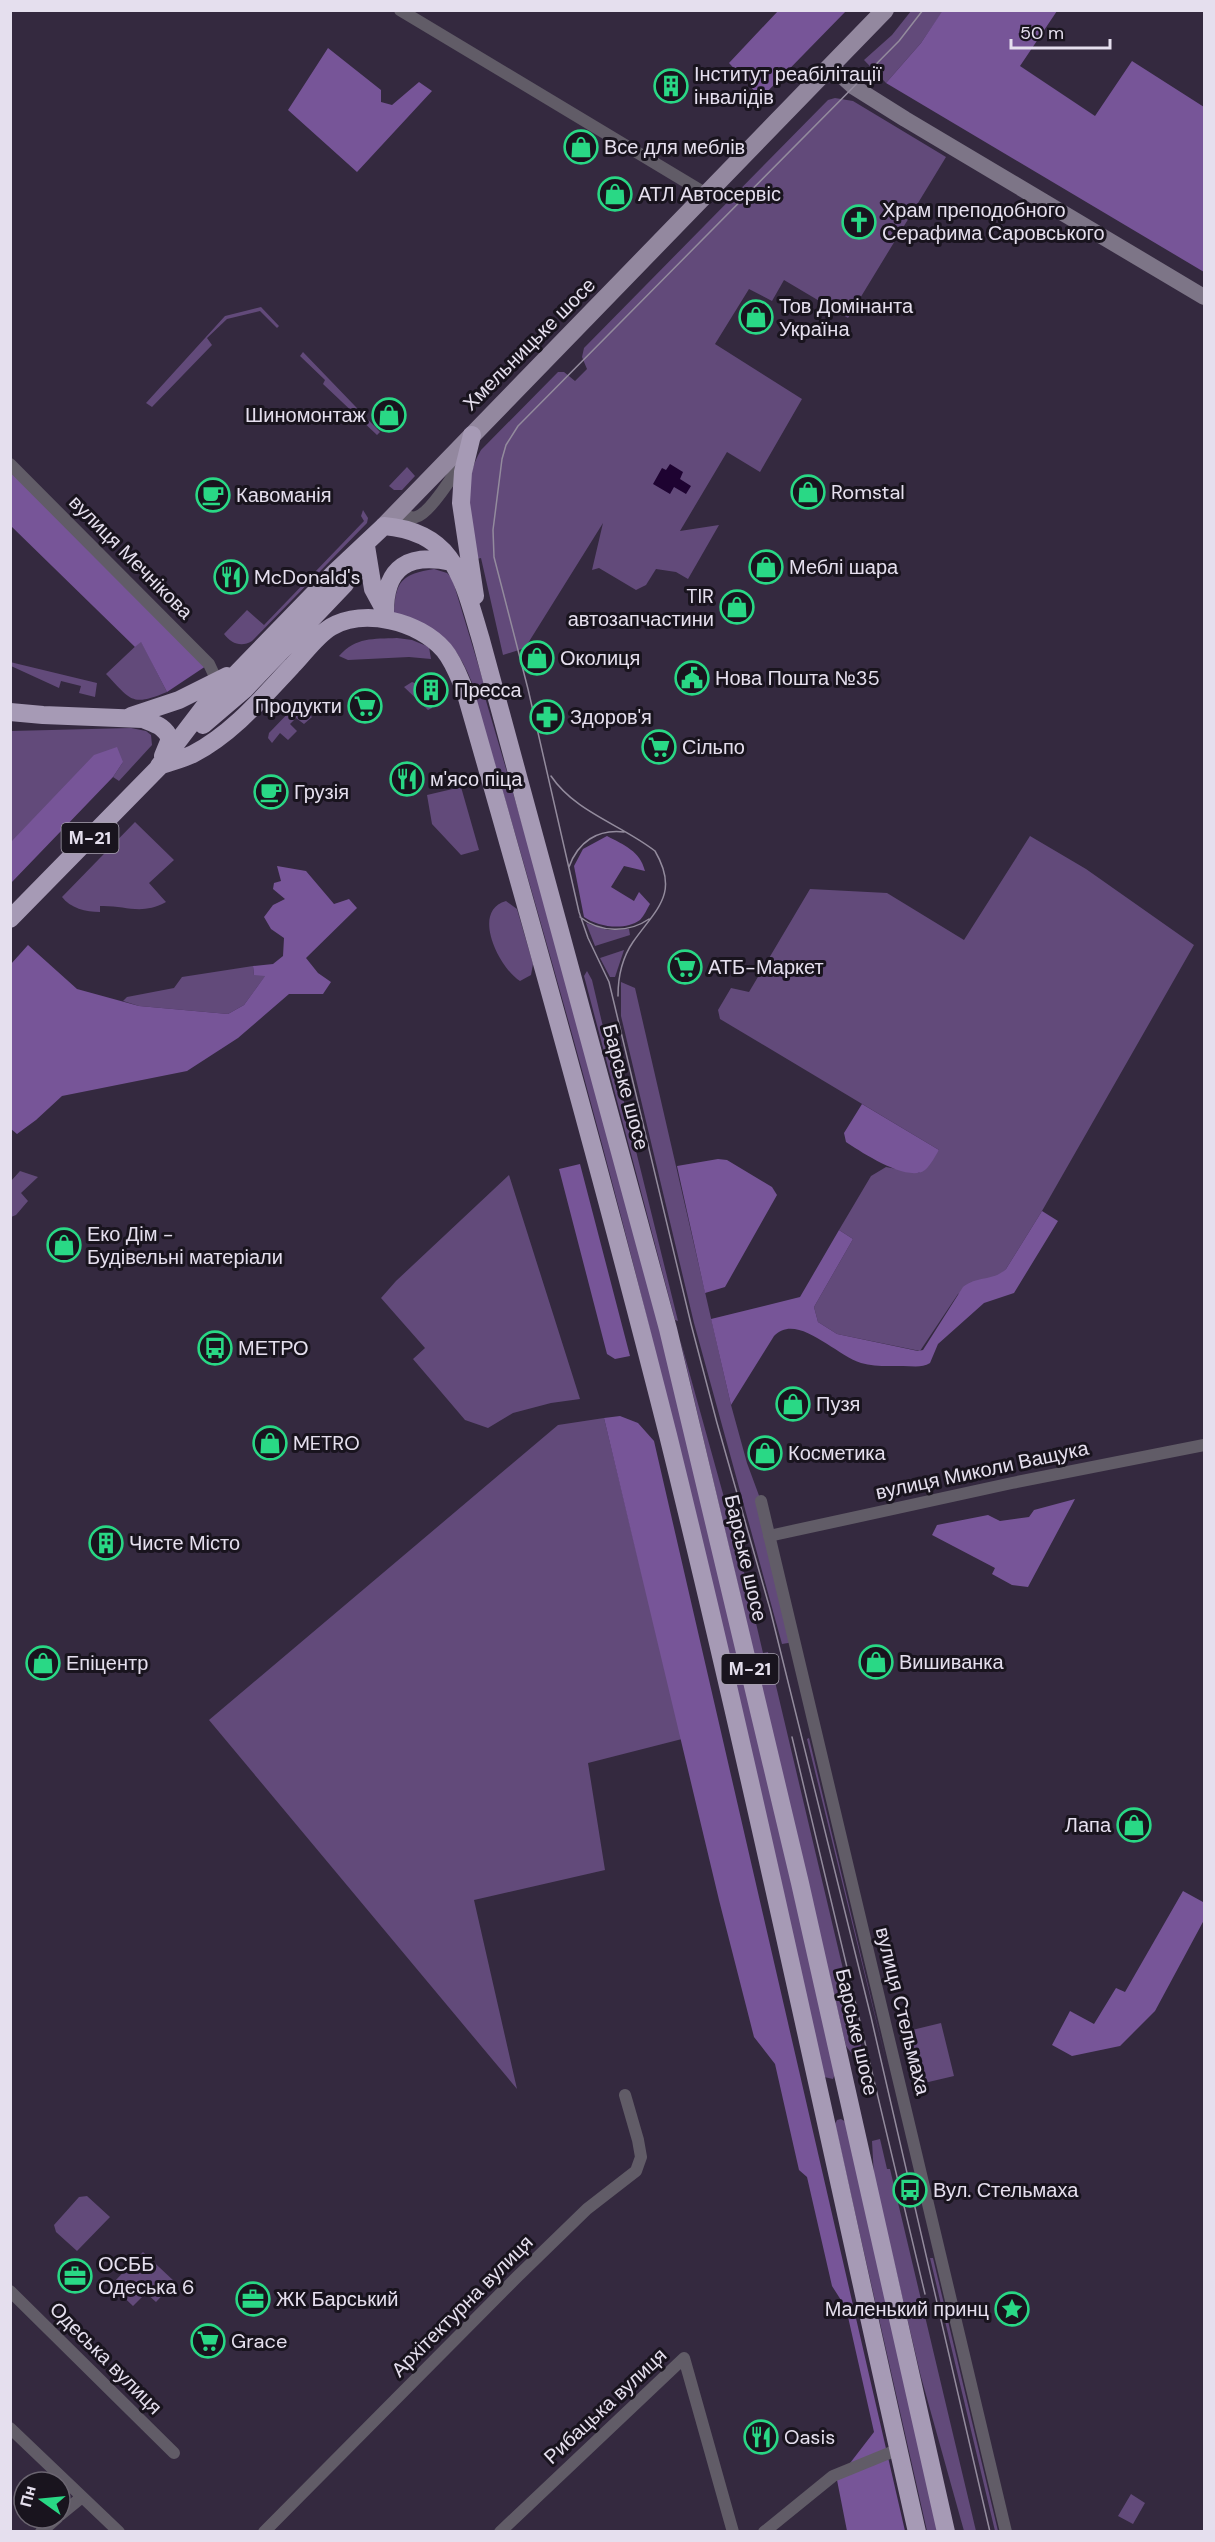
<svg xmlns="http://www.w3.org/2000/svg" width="1215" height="2542" font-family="'DM Sans',sans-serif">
<rect width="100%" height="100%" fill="#34293f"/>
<path fill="#624a7a" d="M911,11H943L921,43L886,83L864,60L892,35Z
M835,98L853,101L946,157L848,318L784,280L772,301L749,289L715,344L802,399L760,472L727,452L680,531L719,525L688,579L676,572L656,569L646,585L636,590L599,568L592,570L603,523L525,648L503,655L481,558L477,559C470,520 460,486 481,450L558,372H564L575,381L587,369L582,357L584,348L828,100Z
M261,307L279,326L277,328L260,311L227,319L207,338L212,345L152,407L146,403L225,316Z
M303,352L380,432L377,435L323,384L325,380L300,356Z
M407,467L415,476L402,490H394L389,486Z
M363,510L368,518L367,523L252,641C241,648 231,643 224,634L247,610L264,625L364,521L361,516Z
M434,569L447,573L452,578L484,684L474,687C454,637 441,633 394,614C395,581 402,574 434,569Z
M397,638L412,640L429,647L431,659L409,657L348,660L339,656C356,637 373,639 397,638Z
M141,641L167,692C131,707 131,700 106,674Z
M10,662L97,683L95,697L79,693L81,686L61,681L59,688L11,666Z
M412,682C422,684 426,695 436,696V699L430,701L432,708L428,710L404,687Z
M484,694C547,907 608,1120 662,1335C724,1580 780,1827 835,2074L833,2079L824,2077C767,1831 712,1584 652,1339C599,1123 538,910 475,697Z
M300,705L312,717L304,724L296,718L290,724L297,731L288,740L280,733L272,743L268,738L269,733L295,706Z
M131,728L146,731L151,735L152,745L119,781L113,777L123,762L11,842V731Z
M461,787L479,850L461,855L432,824L427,795Z
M135,822L174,860L149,883L166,902C140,916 126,905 100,906V912C86,912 70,908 62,897Z
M1030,836L1086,869L1194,945L1042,1211L1006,1269L1000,1275L958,1294L920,1351L837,1334L818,1322L814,1307L853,1239L839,1230L871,1176L886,1167L919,1173L939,1150L720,1019L718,1010L731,988L749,992L810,889L887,893L964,940Z
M506,901L517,909L533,964L531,975L520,981C500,969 470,911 506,901Z
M586,923L608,930L629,929L630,935L595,946Z
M624,950L615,977H610L600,958Z
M253,966L254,975H266L244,1005L228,1014L139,1006L123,1001L127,997L174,988L182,977Z
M587,971L592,980L615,1078H618L678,1321L675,1320L584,976Z
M621,982L635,988L731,1405L747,1463L761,1501L794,1642L782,1644L694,1323L621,1016Z
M20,1171L38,1177L21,1193L28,1201L16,1215L11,1217V1181Z
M509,1175L580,1399L551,1403L513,1413L488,1428L465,1420L413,1359L425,1348L381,1298L396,1281Z
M680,1339L740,1555L763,1653L768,1652L865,2062L859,2063L846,2046Z
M604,1418L682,1739L588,1763L605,1870L474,1900L517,2089L209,1720L558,1425Z
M809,1738L887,2065L807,1739Z
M941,2023L954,2076L920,2084L908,2031Z
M841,2119L846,2122L938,2531H927L835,2124L837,2120Z
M880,2139L887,2169H890L976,2531H964L921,2377L874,2177L872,2141Z
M87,2196L110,2217L77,2251L56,2232L54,2225L79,2197Z
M143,2252L175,2282L156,2302L146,2293L133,2306L111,2285Z
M930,2258H933L998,2531H995Z
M1131,2494L1145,2503L1133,2524L1118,2516Z"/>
<path fill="#775598" d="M943,10L1057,11L1020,66L1095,116L1132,61L1204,107V272L886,83L921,43Z
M778,11H846L761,98L729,63Z
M328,48L381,90V102L392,105L419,82L432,91L357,172L288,110Z
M10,464L209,664L167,692L141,642L135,647L11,526Z
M117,747L123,762L113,777L11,883V842L94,755Z
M607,836C624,845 640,851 645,871L624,866L611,887L634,901L639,892L650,904C647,909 644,916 640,920C625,931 598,927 584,917L574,866L583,849Z
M277,866L306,871L334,904L349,899L357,908L306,958L318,973L331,982L323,994H289L238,1038L187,1071L62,1096L36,1120L17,1134L11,1129V964L28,945L77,989L139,1006L228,1014L244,1005L265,976L254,975L253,966L273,964L283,956L284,938L271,929L264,917L273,905L285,899L273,889L274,883L281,881Z
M862,1104L939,1150C935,1156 931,1165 925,1170C908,1183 861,1152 846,1142L844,1133Z
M718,1159L727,1160L772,1187L777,1195L725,1287L705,1293L677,1166Z
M580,1164L630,1356L615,1359L607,1354L559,1169Z
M1042,1211L1058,1221L1014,1293L984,1303L938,1344L930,1363C922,1368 913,1366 903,1366C889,1366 874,1367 861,1363C835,1355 797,1312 774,1336L731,1405L711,1319L800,1297L839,1230L853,1239L814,1307L818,1322L837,1334L918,1351L923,1350L963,1287C976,1276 994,1281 1006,1269Z
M620,1416L638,1423L654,1441L905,2531H847L837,2480L874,2432L846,2308L832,2286L807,2177L799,2170L775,2064L754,2037L719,1900L604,1418Z
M1075,1499L1028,1587L1012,1585L992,1574L995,1568L932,1535L937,1525L988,1515L1000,1521L1029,1517L1034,1510Z
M1183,1891L1203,1902L1204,1920L1155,2011L1120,2046L1072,2056L1052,2045L1070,2011L1094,2024L1116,1988L1125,1992Z"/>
<path fill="#1e0331" d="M670,464L683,472L680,479L691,486L686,494L674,487L670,494L653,484L662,468L666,470Z"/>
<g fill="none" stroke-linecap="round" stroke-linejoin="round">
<path stroke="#615c67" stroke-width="12" d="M400,10L708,195
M10,464L209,664L217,681
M398,511C404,514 410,519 416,517C429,514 455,474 461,461
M761,1501L1006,2532
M769,1536L1012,1483L1204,1445
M10,2291L174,2453
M10,2428L119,2532
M60,2515L82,2497
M41,2532L57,2518
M264,2532L518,2276L587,2209L636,2171L641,2157L638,2140L625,2095
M500,2532L684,2358L733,2532
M764,2532L833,2476L899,2449"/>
<path stroke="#7d7587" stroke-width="16" d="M832,67L854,87L905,119L1204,297"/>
<path stroke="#93889f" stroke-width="18" d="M384,526L885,10"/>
<path stroke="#a69ab5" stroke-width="18" d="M472,435L463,472L461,503L475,596
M366,546L373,589L385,611
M385,612C385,566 409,553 452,562
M10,712L43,715L143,719C155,724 165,726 170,739L163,756
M131,716L179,700L227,676
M203,725L244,690L345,584L361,555
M159,766L204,707L334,573L384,526C456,532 463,581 481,640L668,1329L800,1883L946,2532
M159,766C170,762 183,759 193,754C233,733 262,698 292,666C304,654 316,636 331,627C364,608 419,621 444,650C454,662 459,677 465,691C536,938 605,1186 668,1435C758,1799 834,2166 917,2532
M10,919L168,758"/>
<path stroke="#938b9d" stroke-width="1.5" d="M923,10L899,41L518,426L506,445L502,459L493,530L494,557L528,689L579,912L588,938L609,982L691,1324L717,1423L770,1609L871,2017L990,2532
M551,776C575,812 622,825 655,851C680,894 656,909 633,942C622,958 618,978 618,996
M569,867C578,842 597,829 624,832
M580,917C600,933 629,933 649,919
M792,1737L925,2294"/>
</g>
<defs>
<symbol id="building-ring" viewBox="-11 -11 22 22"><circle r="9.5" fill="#19141e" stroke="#29d885" stroke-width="1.5"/><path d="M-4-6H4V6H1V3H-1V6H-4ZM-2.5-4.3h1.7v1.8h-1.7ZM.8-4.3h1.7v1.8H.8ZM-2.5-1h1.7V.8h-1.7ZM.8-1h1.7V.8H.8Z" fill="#29d885"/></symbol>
<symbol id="shop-ring" viewBox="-11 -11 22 22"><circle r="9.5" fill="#19141e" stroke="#29d885" stroke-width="1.5"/><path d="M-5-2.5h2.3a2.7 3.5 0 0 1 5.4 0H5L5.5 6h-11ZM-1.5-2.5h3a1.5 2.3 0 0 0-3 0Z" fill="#29d885"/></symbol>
<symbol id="church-ring" viewBox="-11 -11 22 22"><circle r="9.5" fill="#19141e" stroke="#29d885" stroke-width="1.5"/><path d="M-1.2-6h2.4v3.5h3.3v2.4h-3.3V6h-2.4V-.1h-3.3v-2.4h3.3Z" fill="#29d885"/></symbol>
<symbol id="cafe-ring" viewBox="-11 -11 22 22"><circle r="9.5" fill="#19141e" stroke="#29d885" stroke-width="1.5"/><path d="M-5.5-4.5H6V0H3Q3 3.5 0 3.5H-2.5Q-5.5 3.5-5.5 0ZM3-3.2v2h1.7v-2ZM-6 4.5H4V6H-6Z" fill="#29d885"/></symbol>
<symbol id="restaurant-ring" viewBox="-11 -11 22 22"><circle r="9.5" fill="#19141e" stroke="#29d885" stroke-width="1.5"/><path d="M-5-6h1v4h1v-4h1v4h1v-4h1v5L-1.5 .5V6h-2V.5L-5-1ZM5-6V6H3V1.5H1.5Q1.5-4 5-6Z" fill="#29d885"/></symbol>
<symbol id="civic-ring" viewBox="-11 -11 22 22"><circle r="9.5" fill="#19141e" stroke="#29d885" stroke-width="1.5"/><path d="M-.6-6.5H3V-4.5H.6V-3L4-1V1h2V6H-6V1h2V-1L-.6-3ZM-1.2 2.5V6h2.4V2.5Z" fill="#29d885"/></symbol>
<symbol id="supermarket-ring" viewBox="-11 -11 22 22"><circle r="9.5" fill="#19141e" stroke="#29d885" stroke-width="1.5"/><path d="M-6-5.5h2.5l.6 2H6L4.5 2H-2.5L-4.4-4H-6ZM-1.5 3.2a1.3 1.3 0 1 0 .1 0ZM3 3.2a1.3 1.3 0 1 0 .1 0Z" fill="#29d885"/></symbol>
<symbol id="pharmacy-ring" viewBox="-11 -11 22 22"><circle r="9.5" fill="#19141e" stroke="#29d885" stroke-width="1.5"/><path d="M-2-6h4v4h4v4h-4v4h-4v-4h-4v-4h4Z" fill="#29d885"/></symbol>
<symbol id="bus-ring" viewBox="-11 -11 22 22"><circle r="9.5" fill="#19141e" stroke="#29d885" stroke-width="1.5"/><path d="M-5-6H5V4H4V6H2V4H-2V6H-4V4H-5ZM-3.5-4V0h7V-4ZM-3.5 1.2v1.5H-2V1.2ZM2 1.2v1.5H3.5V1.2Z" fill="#29d885"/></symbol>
<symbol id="office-ring" viewBox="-11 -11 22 22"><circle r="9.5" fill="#19141e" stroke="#29d885" stroke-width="1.5"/><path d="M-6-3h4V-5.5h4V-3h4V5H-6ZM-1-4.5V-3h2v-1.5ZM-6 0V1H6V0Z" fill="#29d885"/></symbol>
<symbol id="sight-ring" viewBox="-11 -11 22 22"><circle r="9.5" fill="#19141e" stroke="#29d885" stroke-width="1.5"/><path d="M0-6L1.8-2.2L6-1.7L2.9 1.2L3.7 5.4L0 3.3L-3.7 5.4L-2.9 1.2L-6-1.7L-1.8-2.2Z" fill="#29d885"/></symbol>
</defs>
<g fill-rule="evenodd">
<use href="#building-ring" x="652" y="67" width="38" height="38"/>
<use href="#shop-ring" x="562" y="128" width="38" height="38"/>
<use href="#shop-ring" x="596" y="175" width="38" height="38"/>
<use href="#church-ring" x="840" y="203" width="38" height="38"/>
<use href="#shop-ring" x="737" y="298" width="38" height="38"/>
<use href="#shop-ring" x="370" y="396" width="38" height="38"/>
<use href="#shop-ring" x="789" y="473" width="38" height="38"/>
<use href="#cafe-ring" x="194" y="476" width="38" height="38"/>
<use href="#shop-ring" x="747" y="548" width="38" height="38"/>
<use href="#restaurant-ring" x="212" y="558" width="38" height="38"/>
<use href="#shop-ring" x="718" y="588" width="38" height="38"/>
<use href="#shop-ring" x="518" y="639" width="38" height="38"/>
<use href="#civic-ring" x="673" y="659" width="38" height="38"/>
<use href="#building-ring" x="412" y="671" width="38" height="38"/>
<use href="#supermarket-ring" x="346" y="687" width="38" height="38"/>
<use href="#pharmacy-ring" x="528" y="698" width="38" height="38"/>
<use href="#supermarket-ring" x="640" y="728" width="38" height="38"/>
<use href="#restaurant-ring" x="388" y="760" width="38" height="38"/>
<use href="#cafe-ring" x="252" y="773" width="38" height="38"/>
<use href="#supermarket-ring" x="666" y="948" width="38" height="38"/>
<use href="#shop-ring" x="45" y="1226" width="38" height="38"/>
<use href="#bus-ring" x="196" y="1329" width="38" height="38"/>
<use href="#shop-ring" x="774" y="1385" width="38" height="38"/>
<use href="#shop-ring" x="251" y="1424" width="38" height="38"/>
<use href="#shop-ring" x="746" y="1434" width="38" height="38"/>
<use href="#building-ring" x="87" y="1524" width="38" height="38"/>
<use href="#shop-ring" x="857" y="1643" width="38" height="38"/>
<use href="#shop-ring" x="24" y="1644" width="38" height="38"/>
<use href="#shop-ring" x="1115" y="1806" width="38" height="38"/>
<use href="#bus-ring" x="891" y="2171" width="38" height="38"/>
<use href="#office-ring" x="56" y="2257" width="38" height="38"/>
<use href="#office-ring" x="234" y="2280" width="38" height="38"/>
<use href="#sight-ring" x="993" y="2290" width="38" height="38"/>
<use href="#supermarket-ring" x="189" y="2322" width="38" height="38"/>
<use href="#restaurant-ring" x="742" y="2418" width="38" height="38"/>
</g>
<g text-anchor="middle" stroke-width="6" stroke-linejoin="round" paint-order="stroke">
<g fill="#19141e" stroke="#a8a2b0" stroke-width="1.5">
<rect x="61.5" y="823" width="57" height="30" rx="4.5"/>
<rect x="721.5" y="1654" width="57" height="30" rx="4.5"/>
</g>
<g font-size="18" font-weight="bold" fill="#e5dfee">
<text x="90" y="844">М-21</text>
<text x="750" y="1675">М-21</text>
</g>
<g font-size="20" fill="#e5dfee" stroke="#19141e" text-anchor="start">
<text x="694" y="81">Інститут реабілітації<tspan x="694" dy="23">інвалідів</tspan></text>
<text x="604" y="154">Все для меблів</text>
<text x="638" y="201">АТЛ Автосервіс</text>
<text x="882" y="217">Храм преподобного<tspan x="882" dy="23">Серафима Саровського</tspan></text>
<text x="779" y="313">Тов Домінанта<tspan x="779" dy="23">Україна</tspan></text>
<text x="366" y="422" text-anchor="end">Шиномонтаж</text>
<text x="831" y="499">Romstal</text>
<text x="236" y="502">Кавоманія</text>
<text x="789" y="574">Меблі шара</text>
<text x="254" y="584">McDonald's</text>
<text x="714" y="603" text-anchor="end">TIR<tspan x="714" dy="23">автозапчастини</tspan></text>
<text x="560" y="665">Околиця</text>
<text x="715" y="685">Нова Пошта №35</text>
<text x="454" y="697">Пресса</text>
<text x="342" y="713" text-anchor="end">Продукти</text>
<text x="570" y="724">Здоров'я</text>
<text x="682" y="754">Сільпо</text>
<text x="430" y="786">м'ясо піца</text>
<text x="294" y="799">Грузія</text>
<text x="708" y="974">АТБ-Маркет</text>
<text x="87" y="1241">Еко Дім -<tspan x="87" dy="23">Будівельні матеріали</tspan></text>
<text x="238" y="1355">МЕТРО</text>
<text x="816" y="1411">Пузя</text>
<text x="293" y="1450">METRO</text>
<text x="788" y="1460">Косметика</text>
<text x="129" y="1550">Чисте Місто</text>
<text x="899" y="1669">Вишиванка</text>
<text x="66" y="1670">Епіцентр</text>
<text x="1111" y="1832" text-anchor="end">Лапа</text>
<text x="933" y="2197">Вул. Стельмаха</text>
<text x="98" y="2271">ОСББ<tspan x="98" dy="23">Одеська 6</tspan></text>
<text x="276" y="2306">ЖК Барський</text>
<text x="989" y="2316" text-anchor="end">Маленький принц</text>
<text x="231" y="2348">Grace</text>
<text x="784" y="2444">Oasis</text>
</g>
<g font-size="20" fill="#e5dfee" stroke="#19141e">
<text transform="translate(529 344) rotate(-45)" y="7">Хмельницьке шосе</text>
<text transform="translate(131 557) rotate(45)" y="7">вулиця Мечнікова</text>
<text transform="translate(626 1087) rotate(75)" y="7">Барське шосе</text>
<text transform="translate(982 1470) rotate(-12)" y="7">вулиця Миколи Ващука</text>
<text transform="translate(746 1558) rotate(77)" y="7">Барське шосе</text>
<text transform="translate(903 2011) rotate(76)" y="7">вулиця Стельмаха</text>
<text transform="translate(857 2032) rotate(77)" y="7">Барське шосе</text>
<text transform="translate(462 2306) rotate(-45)" y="7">Архітектурна вулиця</text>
<text transform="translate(106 2358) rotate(45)" y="7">Одеська вулиця</text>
<text transform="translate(605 2406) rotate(-43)" y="7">Рибацька вулиця</text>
</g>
</g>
<rect width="1215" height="2542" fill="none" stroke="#e5dfee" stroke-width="24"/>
<g transform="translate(42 2500) rotate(285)"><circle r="28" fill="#19141e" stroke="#6b6571" stroke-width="1.5"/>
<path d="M0-4.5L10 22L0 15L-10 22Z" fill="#29d885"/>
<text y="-9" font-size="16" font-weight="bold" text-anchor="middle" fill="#e5dfee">Пн</text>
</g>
<path d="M1011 39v9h99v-9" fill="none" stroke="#e5dfee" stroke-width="3"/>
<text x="1020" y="39" font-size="18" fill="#e5dfee" stroke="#19141e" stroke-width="4.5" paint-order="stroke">50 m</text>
</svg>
